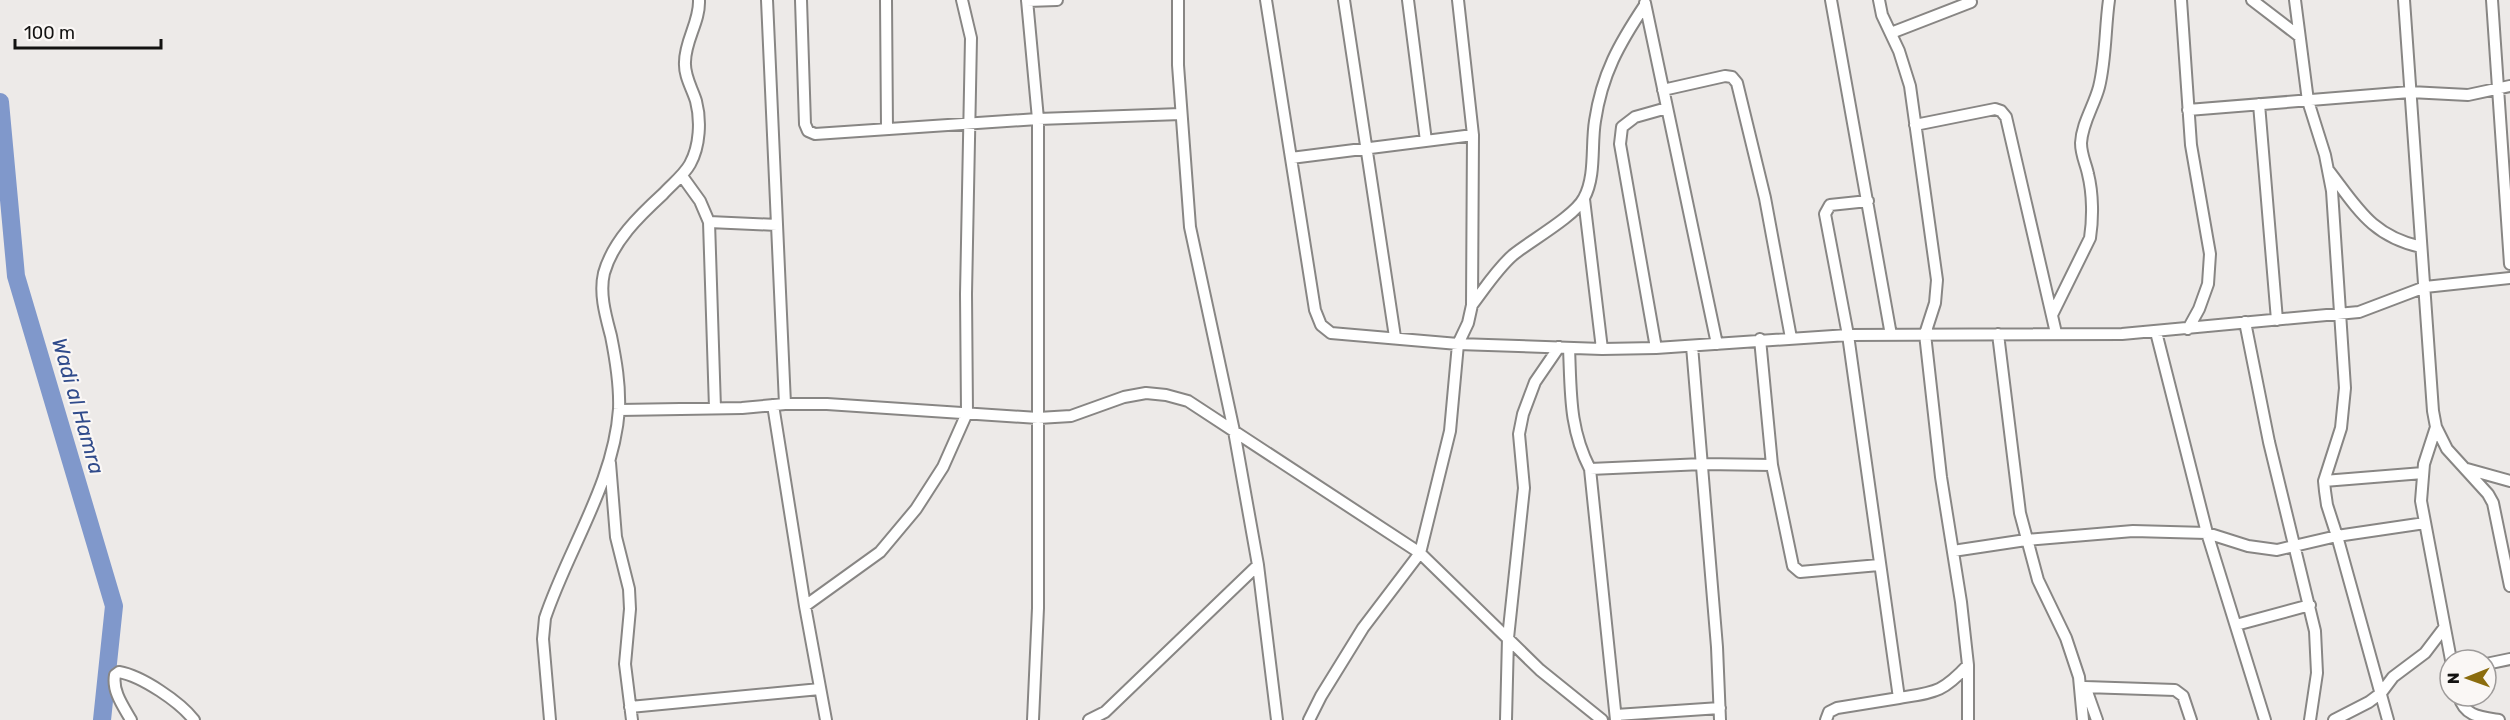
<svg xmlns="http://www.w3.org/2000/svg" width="2510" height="720" font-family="Rubik,sans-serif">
<rect width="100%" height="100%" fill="#edeae8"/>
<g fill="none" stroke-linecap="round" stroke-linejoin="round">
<path stroke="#8098cb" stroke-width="18" d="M0,102L16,276L114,606L102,720"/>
<defs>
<path id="minor" d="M767,0L785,404
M801,0L805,124L808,131L815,134L1038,119L1181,114
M886,0L887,129
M1027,0L1038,119V608L1033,720
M1178,0V65L1190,227L1234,431L1258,565L1277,720
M1266,0L1315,310L1321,325L1331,333L1458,344L1602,349L1656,348L1848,335L2122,334L2359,312L2425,287L2510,278
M1344,0L1395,337
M1408,0L1426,141
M1831,0L1891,335
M1879,0L1882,15L1899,51L1910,86L1937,280L1935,303L1925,334L1941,477L1961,602L1968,665V720
M2181,0L2191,145L2210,254L2208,284L2199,309L2188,329
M2252,0L2299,36
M2295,0L2308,101L2325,155L2332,191L2345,388L2341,428L2324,481L2325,491L2327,505L2337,536L2388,720
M2404,0L2433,411L2436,427L2447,449L2488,494L2493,503L2510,586
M2492,0L2510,264
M1027,1L1057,0
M1645,3L1717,344
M1891,33L1971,2L1970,0
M1663,90L1725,76L1732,77L1737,83L1765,198L1791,338
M2259,104L2277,320
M2188,110L2410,92L2468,95L2510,86
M1915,125L1995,109L2001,111L2006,117L2056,333
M1291,158L1473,135
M2329,171C2358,209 2372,236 2421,247
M682,176L700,201L709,222L715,408
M1584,199L1602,349
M1868,201L1830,205L1825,214L1848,335L1899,698C1935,692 1942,693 1968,665
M709,222L777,225
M1472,305C1485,288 1497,269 1513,255C1530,241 1575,216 1584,198C1596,176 1591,145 1595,121C1602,74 1619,44 1645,5
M2052,315L2090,238C2093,219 2093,194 2088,174C2086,164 2081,155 2081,143C2082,123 2094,106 2099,87C2106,59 2105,28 2109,0
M2245,322L2269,442L2315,631L2317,673L2310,720
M2156,332L2207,533L2265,720
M1998,334L2020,513L2038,580L2066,638L2079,677L2083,720
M1760,339L1772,465L1793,566L1800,572L1879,565
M1692,346L1717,647L1720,720
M1569,348C1571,393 1569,428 1590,469L1616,720
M1656,348L1620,144L1622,127L1635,117L1667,108
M773,405L805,606L826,720
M619,410L742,408L785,404H827L1038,418L1071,416L1124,397L1146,393L1166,395L1188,401L1420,553L1540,670L1602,720
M2436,427L2424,464L2421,501L2451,660
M610,463L616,537L629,589L630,609L625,664L632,720
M1590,469L1703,464L1772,465
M2467,469L2510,481
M2324,481L2423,473
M1953,551L2026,540L2133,531L2207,533L2248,546L2277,550L2337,536L2425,523
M805,606L880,552L916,509L943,467L967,413L966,294L971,38L962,0
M2236,625L2310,605
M2486,664L2510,659
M2085,687L2175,690L2183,696L2191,720
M2086,689L2097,720
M2459,696C2464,716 2480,717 2499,720
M630,707L820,689
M1616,715L1720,708
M131,720C123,706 112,691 115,675L119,672C142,676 180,702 194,720
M550,720L543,639L545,618C568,549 614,483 619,409C620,384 616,361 611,336C606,317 599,294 604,273C613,241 639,216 663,194C672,184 684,175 690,164C700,146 701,120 696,101C692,88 684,76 685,62C685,40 700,22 699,0
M1089,720L1105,712L1258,565
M1309,720L1321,696L1363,628L1420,553L1450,431L1458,344L1468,323L1472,305L1473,135L1458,0
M1506,720L1508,638L1524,488L1519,434L1523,414L1535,382L1559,347
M1826,720L1829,712L1837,708L1899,698
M2334,720L2369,702L2381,693L2393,677L2425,653L2444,628"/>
</defs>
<use href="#minor" stroke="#888684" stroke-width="14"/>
<use href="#minor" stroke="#fff" stroke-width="10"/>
</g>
<g text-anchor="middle" stroke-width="4.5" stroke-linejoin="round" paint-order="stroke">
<g font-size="21" font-style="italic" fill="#304b8b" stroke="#faf7f5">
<text transform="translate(78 406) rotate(74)" y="7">Wadi al Hamra</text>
</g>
</g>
<g transform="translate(2468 678) rotate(269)"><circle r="28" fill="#faf7f5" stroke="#9e9b9a" stroke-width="1.5"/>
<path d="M0-4.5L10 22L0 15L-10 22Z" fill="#8b6c0d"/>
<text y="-9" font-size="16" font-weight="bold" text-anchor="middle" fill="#131211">N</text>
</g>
<path d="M15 39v9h146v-9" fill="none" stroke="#131211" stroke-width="3"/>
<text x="24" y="39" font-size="18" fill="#131211" stroke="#faf7f5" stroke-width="4.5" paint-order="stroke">100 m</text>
</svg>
